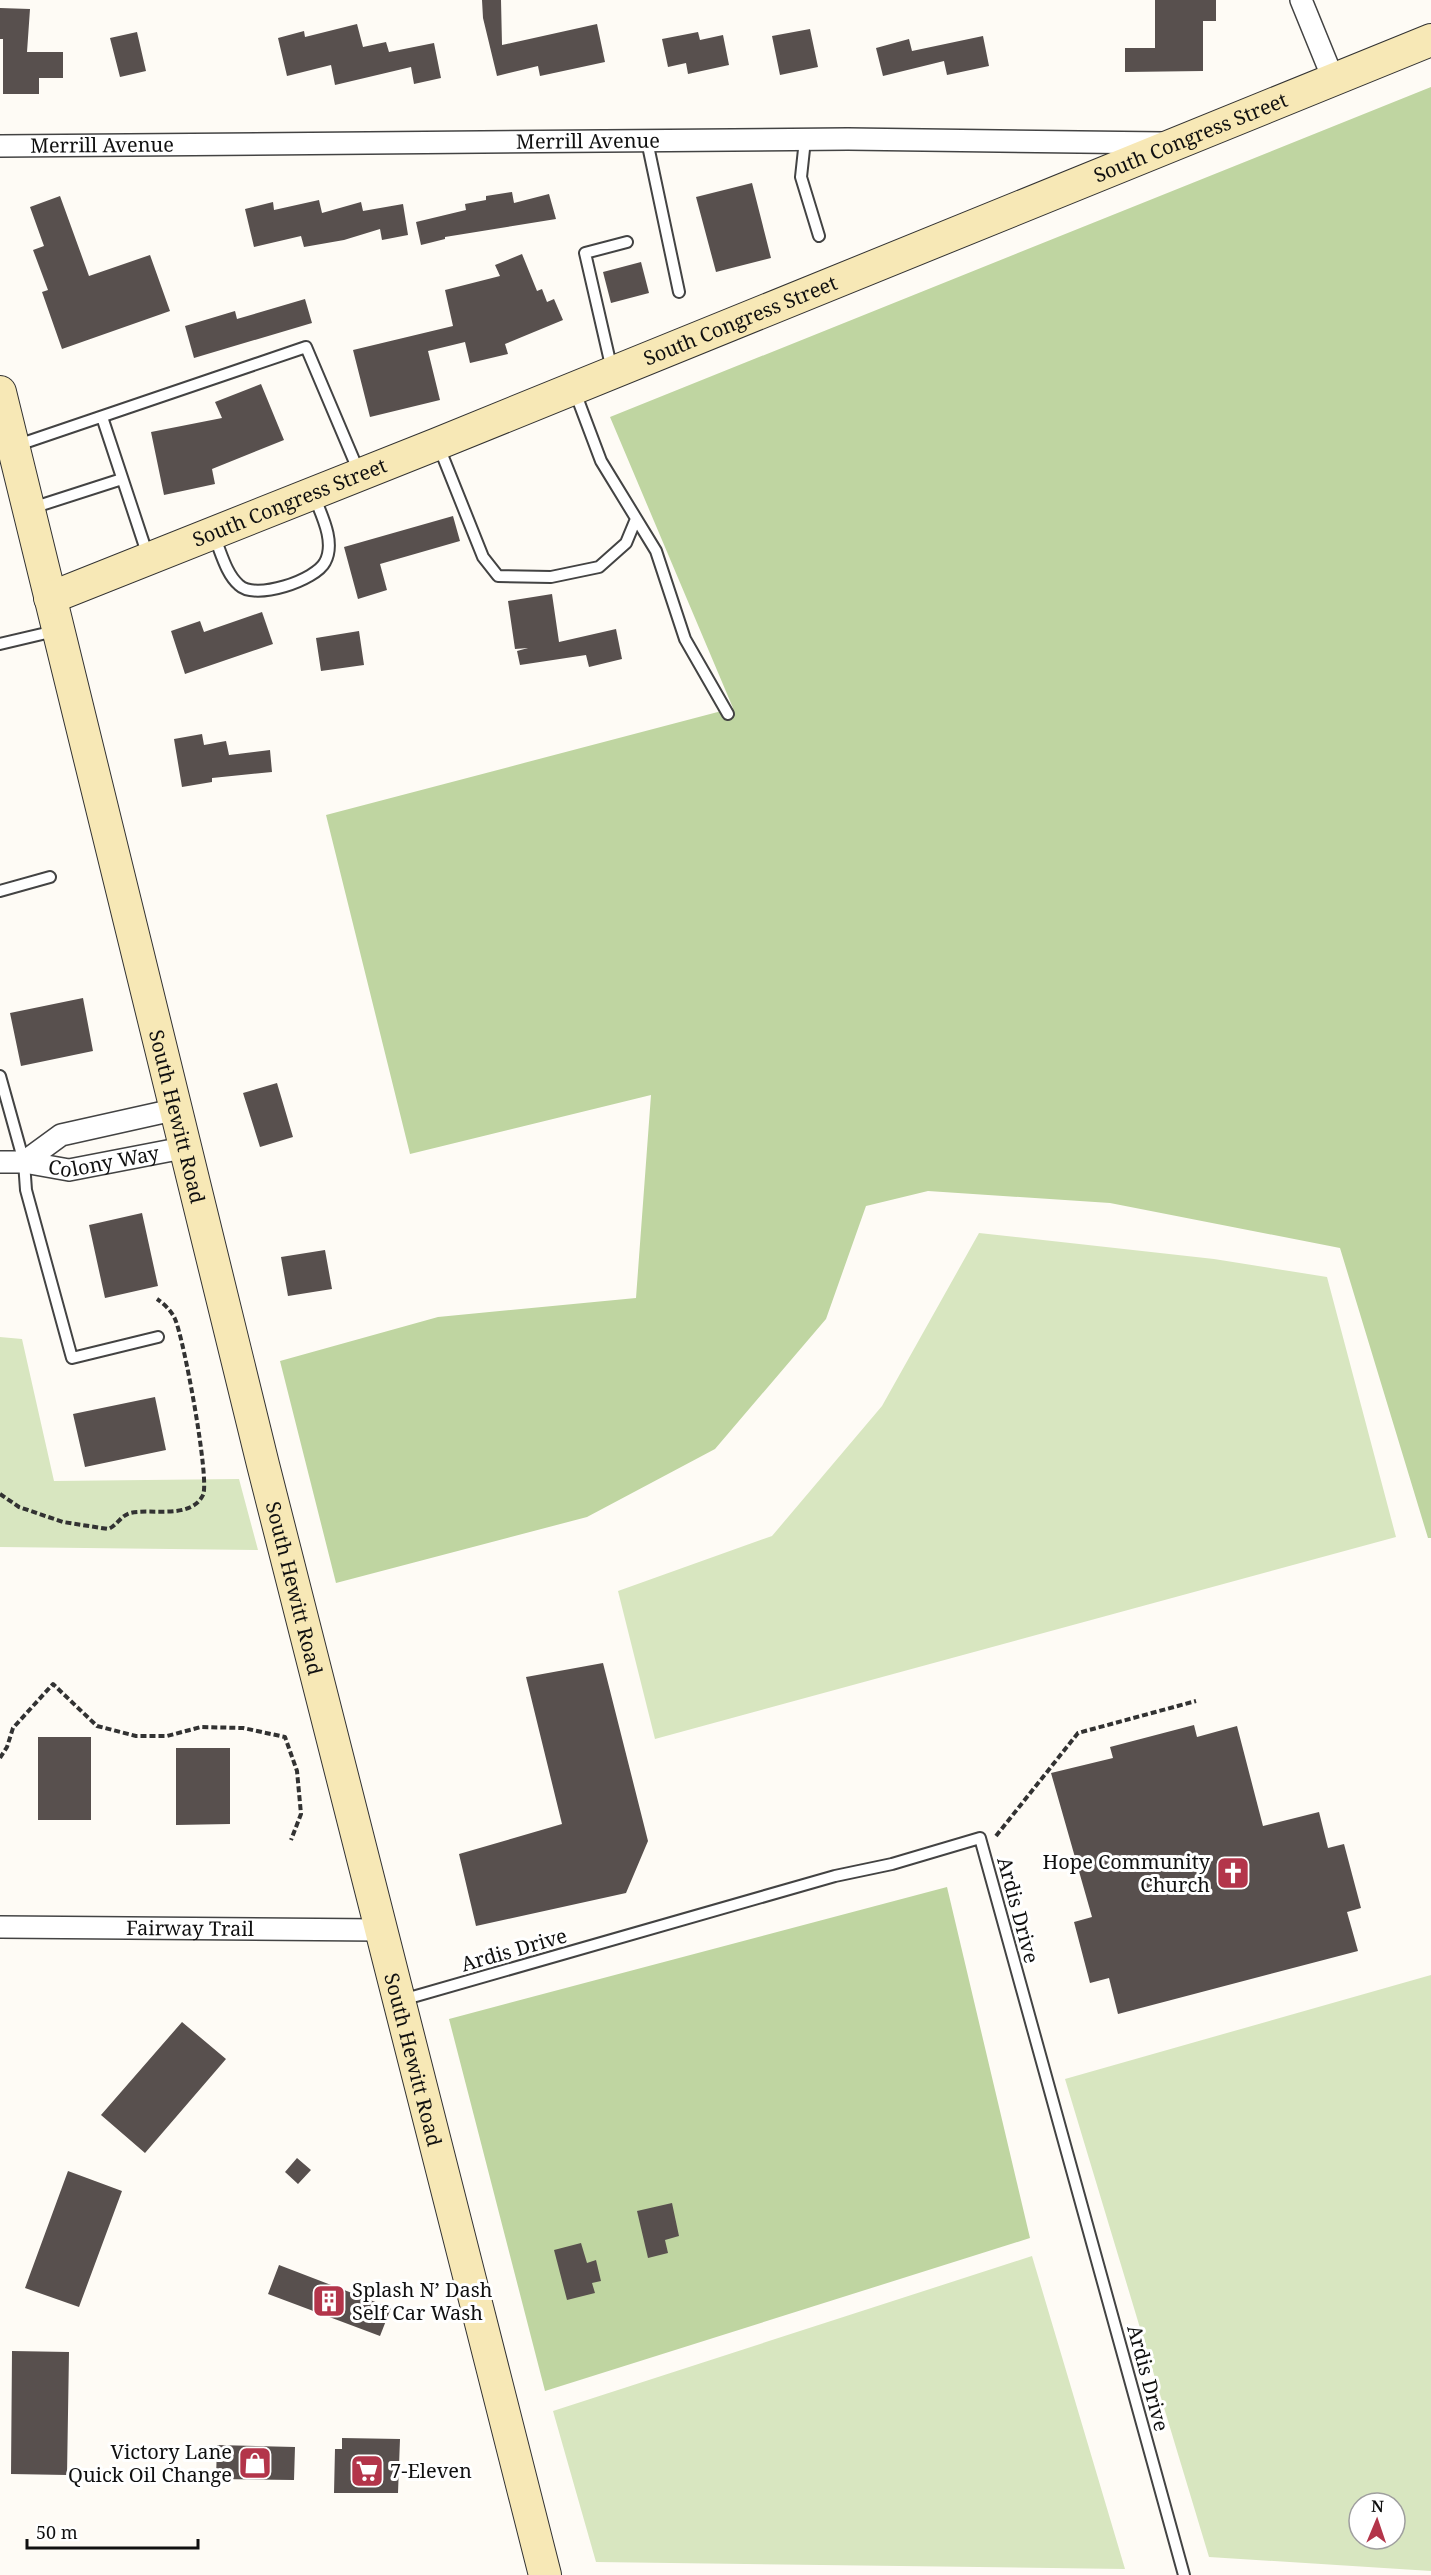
<svg xmlns="http://www.w3.org/2000/svg" width="1431" height="2575" font-family="'Noto Serif',serif">
<rect width="100%" height="100%" fill="#fefbf5"/>
<path fill="#d8e6c0" fill-rule="evenodd" d="M979,1233L1214,1259L1327,1277L1396,1537L655,1739L618,1591L772,1536L882,1406Z
M0,1337L22,1339L54,1481L239,1479L258,1550L0,1547Z
M1431,1975V2571L1209,2557L1065,2079ZM1359,2503H1395V2539H1359Z
M1032,2256L1125,2569L596,2562L553,2411Z"/>
<path fill="#bfd5a1" d="M1431,87V1538H1428L1340,1248L1110,1203L928,1191L866,1206L826,1319L715,1449L587,1517L336,1583L280,1361L438,1317L636,1298L651,1095L410,1154L326,815L733,708L610,417Z
M947,1887L1030,2238L545,2391L449,2019Z"/>
<path fill="#58504e" d="M482,0H501L502,45L597,24L605,62L540,76L538,66L497,76L483,18Z
M1155,0H1216V21H1203V71L1125,72V48H1155Z
M0,8L30,9L27,52H63V78H39V94H3V39H0Z
M357,24L363,47L386,42L389,52L434,43L441,78L414,84L411,67L335,85L331,65L287,76L278,38L304,31L305,37Z
M810,29L818,67L780,75L772,36Z
M137,32L146,71L120,77L110,38Z
M698,32L700,40L723,35L729,65L688,74L686,63L668,67L662,39Z
M983,36L989,66L947,75L944,61L883,76L876,48L909,39L912,51Z
M752,183L771,258L716,272L696,197Z
M512,192L514,203L549,194L556,219L445,237V239L421,245L416,222L466,210L465,204L486,200V196Z
M60,196L89,276L150,255L170,311L62,349L42,292L48,290L33,250L44,246L30,207Z
M319,200L322,213L361,202L363,211L403,204L408,235L382,240L380,229L344,240L304,247L301,236L254,247L245,209L273,202L274,210Z
M522,254L537,291L542,289L547,302L554,299L563,320L505,344L508,354L470,363L465,342L428,351L440,400L370,417L353,350L453,326L445,290L500,276L495,265Z
M641,262L649,293L611,303L603,272Z
M305,299L312,323L194,358L185,326L235,311L237,319Z
M261,384L284,440L212,469L215,484L164,495L151,432L222,418L215,402Z
M453,516L460,541L380,564L387,590L358,599L344,547Z
M552,594L559,642L616,629L622,659L589,667L586,655L520,665L517,651L528,648L515,649L508,601Z
M262,612L273,644L185,674L171,631L200,621L204,632Z
M359,631L364,665L321,671L316,638Z
M202,734L204,745L226,741L229,755L270,750L272,772L212,778V782L182,787L174,739Z
M83,998L93,1051L21,1066L10,1013Z
M277,1083L293,1137L260,1147L243,1093Z
M142,1213L158,1286L105,1298L89,1225Z
M325,1250L332,1289L288,1296L281,1257Z
M155,1397L166,1450L85,1467L73,1414Z
M603,1663L648,1841L626,1893L476,1926L459,1854L562,1824L526,1677Z
M1194,1725L1197,1737L1237,1726L1263,1826L1319,1812L1328,1848L1344,1844L1361,1908L1347,1912L1358,1951L1118,2014L1109,1978L1090,1983L1074,1922L1092,1917L1051,1773L1113,1758L1110,1747Z
M38,1737H91V1820H38Z
M176,1748H230V1824L176,1825Z
M182,2022L226,2059L145,2153L101,2115Z
M297,2158L311,2170L298,2184L285,2172Z
M68,2171L122,2191L79,2307L25,2288Z
M672,2203L679,2236L665,2240L668,2253L648,2258L637,2211Z
M581,2243L587,2263L596,2260L601,2281L592,2283L595,2293L567,2300L554,2250Z
M279,2265L391,2308L380,2336L268,2294Z
M12,2351L69,2352L67,2475L11,2474Z
M342,2438L400,2439L398,2493H334L335,2449H342Z
M217,2445L295,2447L294,2480L216,2479Z"/>
<g fill="none" stroke-linecap="round" stroke-linejoin="round">
<defs>
<path id="lane" d="M805,140L801,177L819,236
M647,141L679,292
M612,370L585,253L627,242
M575,392L601,461L656,551L685,639L728,714
M102,417L148,556
M15,446L306,347L359,472
M439,447L483,557L498,576L551,577L599,567L626,543L636,519
M32,508L122,479
M214,536C221,552 226,574 239,585C255,601 316,580 325,562C336,542 321,514 314,496
M0,644L55,631
M0,891L50,877
M0,1076L24,1162L26,1190L72,1358L158,1337
M402,2000L835,1876L892,1864L980,1838L1184,2575"/>
<g id="street">
<path d="M1301,0L1334,81"/>
<path id="s1" d="M0,146L848,139L1164,143"/>
<path id="s2" d="M0,1162H24L69,1170L183,1148"/>
<path d="M24,1162L61,1135L173,1110"/>
<path id="s3" d="M0,1927L380,1930"/>
</g>
<g id="secondary">
<path id="s4" d="M0,392C176,1121 357,1849 545,2575"/>
<path id="s5" d="M50,598L437,444L1431,40"/>
</g>
</defs>
<use href="#lane" stroke="#434343" stroke-width="14"/>
<use href="#street" stroke="#434343" stroke-width="24"/>
<use href="#secondary" stroke="#323232" stroke-width="34"/>
<path stroke="#323232" stroke-width="4" stroke-dasharray="6 3" stroke-linecap="butt" d="M0,1494L19,1507L63,1522L108,1529C117,1526 120,1516 130,1513C150,1508 191,1520 203,1495C210,1480 184,1339 175,1319C171,1310 164,1304 157,1299
M0,1758L7,1747L13,1728L53,1684L97,1726L136,1736H167L201,1727L243,1728L285,1737L297,1771L301,1814L291,1840
M996,1836L1078,1733L1196,1701"/>
<use href="#lane" stroke="#fff" stroke-width="10"/>
<use href="#street" stroke="#fff" stroke-width="21"/>
<use href="#secondary" stroke="#f7e8b6" stroke-width="32"/>
</g>
<defs>
<symbol id="church-square" viewBox="-11 -11 22 22"><rect x="-9" y="-9" width="18" height="18" rx="4" fill="#b3354a" stroke="#fff"/><path d="M-1.2-6h2.4v3.5h3.3v2.4h-3.3V6h-2.4V-.1h-3.3v-2.4h3.3Z" fill="#fff"/></symbol>
<symbol id="building-square" viewBox="-11 -11 22 22"><rect x="-9" y="-9" width="18" height="18" rx="4" fill="#b3354a" stroke="#fff"/><path d="M-4-6H4V6H1V3H-1V6H-4ZM-2.5-4.3h1.7v1.8h-1.7ZM.8-4.3h1.7v1.8H.8ZM-2.5-1h1.7V.8h-1.7ZM.8-1h1.7V.8H.8Z" fill="#fff"/></symbol>
<symbol id="shop-square" viewBox="-11 -11 22 22"><rect x="-9" y="-9" width="18" height="18" rx="4" fill="#b3354a" stroke="#fff"/><path d="M-5-2.5h2.3a2.7 3.5 0 0 1 5.4 0H5L5.5 6h-11ZM-1.5-2.5h3a1.5 2.3 0 0 0-3 0Z" fill="#fff"/></symbol>
<symbol id="supermarket-square" viewBox="-11 -11 22 22"><rect x="-9" y="-9" width="18" height="18" rx="4" fill="#b3354a" stroke="#fff"/><path d="M-6-5.5h2.5l.6 2H6L4.5 2H-2.5L-4.4-4H-6ZM-1.5 3.2a1.3 1.3 0 1 0 .1 0ZM3 3.2a1.3 1.3 0 1 0 .1 0Z" fill="#fff"/></symbol>
</defs>
<g fill-rule="evenodd">
<use href="#church-square" x="1214" y="1854" width="38" height="38"/>
<use href="#building-square" x="310" y="2282" width="38" height="38"/>
<use href="#shop-square" x="236" y="2444" width="38" height="38"/>
<use href="#supermarket-square" x="348" y="2452" width="38" height="38"/>
</g>
<g text-anchor="middle" stroke-width="6" stroke-linejoin="round" paint-order="stroke">
<g font-size="20" fill="#101010" stroke="#fff">
<text dy="7" stroke="none"><textPath href="#s5" startOffset="1230">South Congress Street</textPath></text>
<text dy="7" stroke="none"><textPath href="#s1" startOffset="588">Merrill Avenue</textPath></text>
<text dy="7" stroke="none"><textPath href="#s1" startOffset="102">Merrill Avenue</textPath></text>
<text dy="7" stroke="none"><textPath href="#s5" startOffset="744">South Congress Street</textPath></text>
<text dy="7" stroke="none"><textPath href="#s5" startOffset="258">South Congress Street</textPath></text>
<text dy="7" stroke="none"><textPath href="#s4" startOffset="746">South Hewitt Road</textPath></text>
<text dy="7" stroke="none"><textPath href="#s2" startOffset="105">Colony Way</textPath></text>
<text dy="7" stroke="none"><textPath href="#s4" startOffset="1232">South Hewitt Road</textPath></text>
<text transform="translate(1018 1910) rotate(75)" y="7">Ardis Drive</text>
<text dy="7" stroke="none"><textPath href="#s3" startOffset="190">Fairway Trail</textPath></text>
<text transform="translate(514 1950) rotate(-16)" y="7">Ardis Drive</text>
<text dy="7" stroke="none"><textPath href="#s4" startOffset="1718">South Hewitt Road</textPath></text>
<text transform="translate(1148 2378) rotate(75)" y="7">Ardis Drive</text>
</g>
<g font-size="20" fill="#101010" stroke="#fff" text-anchor="end">
<text x="1210" y="1869">Hope Community<tspan x="1210" dy="23">Church</tspan></text>
<text x="352" y="2297" text-anchor="start">Splash N’ Dash<tspan x="352" dy="23">Self Car Wash</tspan></text>
<text x="232" y="2459">Victory Lane<tspan x="232" dy="23">Quick Oil Change</tspan></text>
<text x="390" y="2478" text-anchor="start">7-Eleven</text>
</g>
</g>
<g transform="translate(1377 2521) rotate(2)"><circle r="28" fill="#ffffff" stroke="#9f9f9f" stroke-width="1.5"/>
<path d="M0-4.5L10 22L0 15L-10 22Z" fill="#b3354a"/>
<text y="-9" font-size="16" font-weight="bold" text-anchor="middle" fill="#101010">N</text>
</g>
<path d="M27 2539v9h171v-9" fill="none" stroke="#101010" stroke-width="3"/>
<text x="36" y="2539" font-size="18" fill="#101010" stroke="#ffffff" stroke-width="4.5" paint-order="stroke">50 m</text>
</svg>
